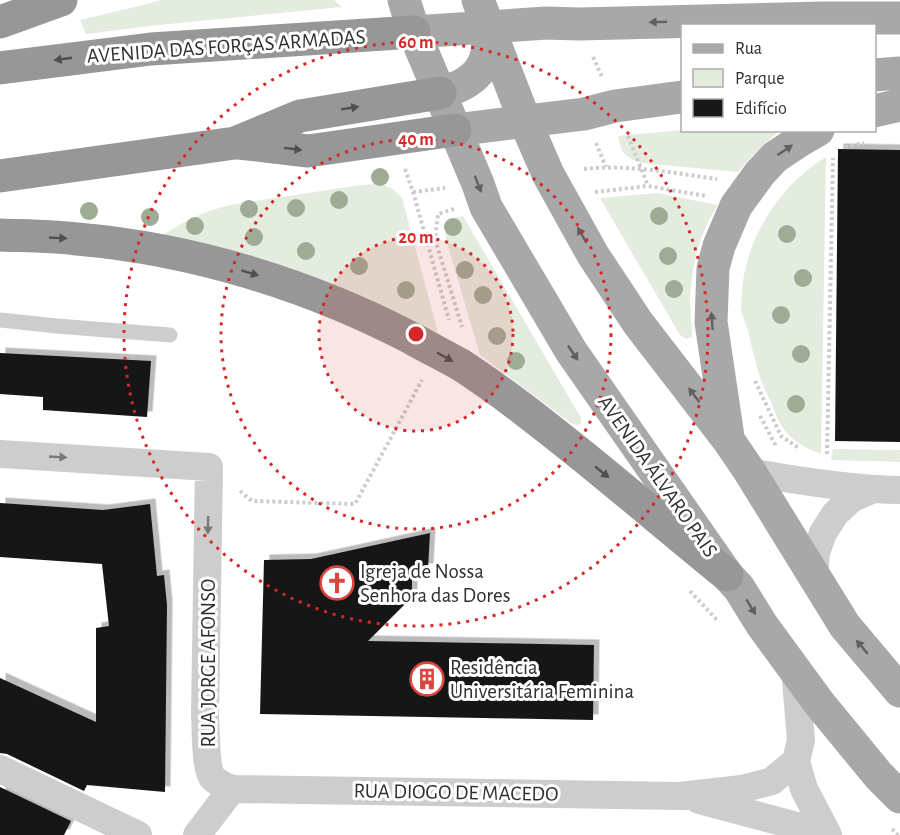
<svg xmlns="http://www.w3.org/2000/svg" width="900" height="835" font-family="'Alegreya Sans',sans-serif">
<defs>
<filter id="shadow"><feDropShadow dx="5.5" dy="-5.5" stdDeviation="0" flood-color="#0004"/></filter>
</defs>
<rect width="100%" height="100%" fill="#fff"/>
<path fill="#e4ecdf" d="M161,0H334L342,7L158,25L86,34L80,20L143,5Z
M682,130L779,131L752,156L738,172L641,163C625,157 621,153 618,136Z
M826,157L821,454C805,448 790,440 781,425C776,418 774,408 770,400C758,378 754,355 748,331C746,324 742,316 741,309C741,303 742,297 742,291C746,237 781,184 826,157Z
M376,184C387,185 394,188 402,198L438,333L370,301L162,236C183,221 205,211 230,205L354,186Z
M657,193L718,205C700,230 690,272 690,304C691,315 692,326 692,337L686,339L680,335L600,198Z
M463,216L581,418V424L576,425L571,423L480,355L446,239L445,229L447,220Z
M833,449L900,450V462L831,460Z"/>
<path fill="#171717" filter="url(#shadow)" d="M838,149L900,150V442L835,441Z
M0,353L151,361L147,417L43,410V397L0,394Z
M0,503L103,510L150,504L157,576L164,575L167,605L165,792L87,785L84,791L7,754L0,753V678L96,722V628L109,626L102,564L0,557Z
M430,533L428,569H412V597L368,641L594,645L593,720L260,714L264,560L311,559Z
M0,787L71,821L64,835H0Z"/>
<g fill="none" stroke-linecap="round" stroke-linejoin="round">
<path stroke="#cdcdcd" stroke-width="4" stroke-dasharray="3 3" stroke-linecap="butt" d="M593,57L602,77
M628,136L648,186
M596,143L606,167
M845,147L864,143
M405,169L413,192L449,320
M584,169C629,164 673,173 717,179
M413,192L445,188
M595,192L648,186L706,196
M454,209L438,214L435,239L462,327
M755,381L781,436L799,448
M760,416L776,446
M827,454L833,158
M240,491L252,501L355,504L422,380
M690,591L717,620
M892,829L898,835"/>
<path stroke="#cdcdcd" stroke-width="15" d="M0,320L57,326L170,335"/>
<path stroke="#cdcdcd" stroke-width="28" d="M0,454L209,467L205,715C206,728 205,766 212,777C217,783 225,786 232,789L679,796L742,789L772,781L796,761L801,740L795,669
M750,472C799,481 850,489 900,490
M814,577L816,553L823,533L835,514L851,499L871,490
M796,761L804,789L828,835
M0,769L138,835
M699,800L827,834
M197,835L232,789"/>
<path stroke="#a8a8a8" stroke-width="33" d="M404,0L414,32L478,184L486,207L571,351L727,575L739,588L762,625L819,703L879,776L900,797
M478,0L525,121L548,174L593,255L638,323L729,441L750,472L845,626L900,691
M414,32L546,23L579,24L821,18H900
M874,75L900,73
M440,93C458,88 478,80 485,60C489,50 488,37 488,26
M874,111L900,105
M455,130L584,114L615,106L682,97
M728,437L711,322L713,268L719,246L736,206L760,173L775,157L799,141L818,130"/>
<path stroke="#979797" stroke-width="33" d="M0,22L61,0
M0,68L151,49L414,32
M239,143L308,151L455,130
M0,176L235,143L300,116L440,93
M0,235C26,236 51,236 77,239C193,249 310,285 413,339C429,348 445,356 461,365C504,393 544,425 584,457C632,496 679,536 727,575"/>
</g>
<g fill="#9eac96">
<circle cx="380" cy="177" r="9"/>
<circle cx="339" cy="200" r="9"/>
<circle cx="296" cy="208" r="9"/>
<circle cx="249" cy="209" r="9"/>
<circle cx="89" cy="211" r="9"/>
<circle cx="659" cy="216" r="9"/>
<circle cx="150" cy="217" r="9"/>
<circle cx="195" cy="226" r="9"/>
<circle cx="453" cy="227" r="9"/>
<circle cx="787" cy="234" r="9"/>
<circle cx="254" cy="237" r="9"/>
<circle cx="306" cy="251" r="9"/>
<circle cx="668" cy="256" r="9"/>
<circle cx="359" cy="266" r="9"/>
<circle cx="465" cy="270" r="9"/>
<circle cx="803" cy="278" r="9"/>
<circle cx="674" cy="289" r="9"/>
<circle cx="406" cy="290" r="9"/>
<circle cx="483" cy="295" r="9"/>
<circle cx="781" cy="315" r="9"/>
<circle cx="497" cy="336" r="9"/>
<circle cx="801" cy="354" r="9"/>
<circle cx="516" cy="361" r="9"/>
<circle cx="796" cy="404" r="9"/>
</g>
<defs><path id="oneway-solid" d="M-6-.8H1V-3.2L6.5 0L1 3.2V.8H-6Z" transform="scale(1.5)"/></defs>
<g fill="#606060">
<use href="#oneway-solid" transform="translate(658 22) rotate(179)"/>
<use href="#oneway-solid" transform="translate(785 150) rotate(-34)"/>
<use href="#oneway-solid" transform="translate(478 184) rotate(69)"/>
<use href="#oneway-solid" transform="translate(582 235) rotate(-120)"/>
<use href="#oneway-solid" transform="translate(712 321) rotate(-94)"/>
<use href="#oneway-solid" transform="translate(573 353) rotate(56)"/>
<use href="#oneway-solid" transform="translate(694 395) rotate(-127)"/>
<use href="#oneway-solid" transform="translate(751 607) rotate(59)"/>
<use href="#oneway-solid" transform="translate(862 647) rotate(-130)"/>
</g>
<g fill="#4f4f4f">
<use href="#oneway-solid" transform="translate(63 59) rotate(172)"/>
<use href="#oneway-solid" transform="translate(350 108) rotate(-9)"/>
<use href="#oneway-solid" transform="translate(293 149) rotate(7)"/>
<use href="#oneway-solid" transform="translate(58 238) rotate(3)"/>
<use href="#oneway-solid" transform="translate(250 273) rotate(17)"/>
<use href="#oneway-solid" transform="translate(445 357) rotate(29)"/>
<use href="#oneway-solid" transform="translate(602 472) rotate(39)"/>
</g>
<g fill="#777">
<use href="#oneway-solid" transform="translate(58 457) rotate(3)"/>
<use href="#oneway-solid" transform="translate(208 525) rotate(91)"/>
</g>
<circle cx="416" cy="334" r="97" fill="#d62828" fill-opacity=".12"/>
<g fill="none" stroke="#d62828" stroke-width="3" stroke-dasharray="3 6">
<circle cx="416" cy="334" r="97"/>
<circle cx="416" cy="334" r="195"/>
<circle cx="416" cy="334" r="292"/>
</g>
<defs>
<symbol id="church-ring" viewBox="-11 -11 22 22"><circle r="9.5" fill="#fff" stroke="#da463f" stroke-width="1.5"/><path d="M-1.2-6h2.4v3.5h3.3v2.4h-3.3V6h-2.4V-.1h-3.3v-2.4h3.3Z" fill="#da463f"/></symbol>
<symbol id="building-ring" viewBox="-11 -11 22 22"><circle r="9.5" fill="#fff" stroke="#da463f" stroke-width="1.5"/><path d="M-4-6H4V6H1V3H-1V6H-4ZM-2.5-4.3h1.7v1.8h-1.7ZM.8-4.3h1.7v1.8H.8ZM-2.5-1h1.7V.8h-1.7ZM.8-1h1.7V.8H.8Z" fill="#da463f"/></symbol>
</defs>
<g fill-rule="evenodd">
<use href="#church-ring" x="318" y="564" width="38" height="38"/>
<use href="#building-ring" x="408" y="660" width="38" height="38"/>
</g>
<g text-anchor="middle" stroke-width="6" stroke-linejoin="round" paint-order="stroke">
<g font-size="21" fill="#303030" stroke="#fff">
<text transform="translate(226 46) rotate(-4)" y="7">AVENIDA DAS FORÇAS ARMADAS</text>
<text transform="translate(658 476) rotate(55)" y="7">AVENIDA ÁLVARO PAIS</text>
<text transform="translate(208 663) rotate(-90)" y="7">RUA JORGE AFONSO</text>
<text transform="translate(456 792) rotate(1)" y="7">RUA DIOGO DE MACEDO</text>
</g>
<g font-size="21" fill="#303030" stroke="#fff" text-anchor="start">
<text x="360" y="578">Igreja de Nossa<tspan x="360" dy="24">Senhora das Dores</tspan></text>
<text x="450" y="674">Residência<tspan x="450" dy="24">Universitária Feminina</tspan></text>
</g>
</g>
<circle cx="416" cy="334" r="9" fill="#d62828" stroke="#fff" stroke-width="3"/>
<g font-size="18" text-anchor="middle" font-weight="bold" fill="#d62828" stroke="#fff" stroke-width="6" stroke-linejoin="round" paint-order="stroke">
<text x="416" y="48">60 m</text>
<text x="416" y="145">40 m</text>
<text x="416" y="243">20 m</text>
</g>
<rect x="681" y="24" width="195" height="108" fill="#ffffff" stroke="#acacac" stroke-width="1.5"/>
<rect x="693" y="44" width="30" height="9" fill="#a8a8a8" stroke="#acacac" stroke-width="1.5"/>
<text x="735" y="54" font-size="18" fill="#303030">Rua</text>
<rect x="693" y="69" width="30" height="18" fill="#e4ecdf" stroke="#acacac" stroke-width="1.5"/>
<text x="735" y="84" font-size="18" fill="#303030">Parque</text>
<rect x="693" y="99" width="30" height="18" fill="#171717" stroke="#acacac" stroke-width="1.5"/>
<text x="735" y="114" font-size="18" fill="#303030">Edifício</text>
</svg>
